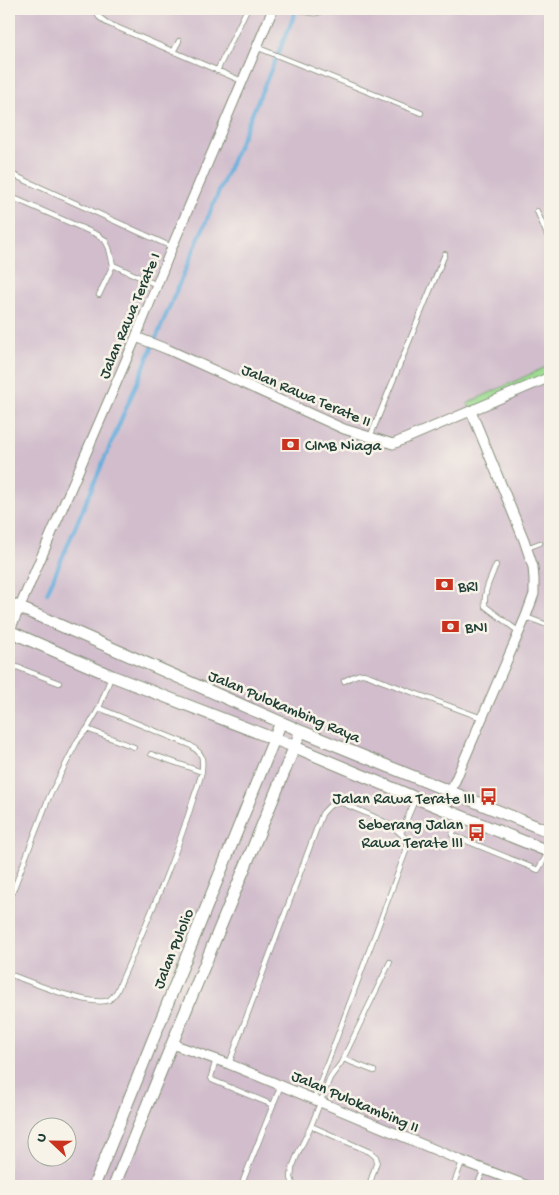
<svg xmlns="http://www.w3.org/2000/svg" width="559" height="1195" font-family="'Gochi Hand',sans-serif">
<rect width="100%" height="100%" fill="#f7f3e8"/>
<filter id="ink" filterUnits="userSpaceOnUse"><feTurbulence type="fractalNoise" baseFrequency=".02" numOctaves="2"/><feDisplacementMap in="SourceGraphic" scale="10" xChannelSelector="R" yChannelSelector="G"/><feConvolveMatrix kernelMatrix="1 2 1 2 8 2 1 2 1" color-interpolation-filters="sRGB"/></filter>
<filter id="wash" filterUnits="userSpaceOnUse"><feTurbulence type="fractalNoise" baseFrequency=".0096" numOctaves="4" result="noise"/><feDisplacementMap in="SourceGraphic" scale="20" xChannelSelector="R" yChannelSelector="G"/><feGaussianBlur stdDeviation="1.12" result="paint"/><feColorMatrix in="noise" values="0 0 0 0 0 0 0 0 0 0 0 0 0 0 0 0 0 1.4 0 .05"/><feComposite in="paint" operator="in"/></filter>
<g filter="url(#wash)">
<rect width="100%" height="100%" fill="#eadfbc"/>
<path fill="#d1bdcc" fill-rule="evenodd" d="M9,9H550V1186H9ZM38,1128H68V1158H38Z"/>
<path fill="#9fdd92" stroke="#5f8d63" d="M550,365V377L471,411L468,403Z"/>
<g fill="none" stroke-linecap="round" stroke-linejoin="round">
<path stroke="#66aedd" stroke-width="4" d="M47,593L297,9"/>
</g>
</g>
<g filter="url(#ink)">
<g fill="none" stroke-linecap="round" stroke-linejoin="round">
<defs>
<path id="service" d="M96,9L99,17L107,23L242,81
M298,9C308,12 316,17 323,9
M256,47L421,113
M173,52L179,41
M217,71L247,9
M9,173L172,247
M9,196L98,235L105,240L109,248L113,265L99,295
M537,211L550,242
M113,265L157,285
M370,437L445,254
M527,548L540,543
M496,565C491,578 483,592 485,606L519,632
M526,617L550,626
M9,664L59,683
M344,681C362,672 361,672 379,680L482,718
M99,708L87,729L134,747
M151,754L202,772
M460,817L452,835L538,870L548,853
M401,833L415,800
M9,901L49,797L78,740L87,729
M9,974C28,981 92,1008 109,1000C112,998 115,994 117,991C144,928 173,866 193,800C197,787 204,772 202,759C202,753 195,749 190,745L99,708L111,677
M216,1059L211,1077L212,1080L273,1105
M343,1059L374,1071
M229,1064L322,814C328,807 331,803 340,802C362,812 391,821 406,839V851L314,1099
M311,1126L370,1152L376,1157L377,1161L369,1186
M243,1181L281,1085
M296,1186L293,1184L291,1178L292,1168L298,1153L311,1126L330,1078L341,1063L390,962
M453,1186L462,1162
M477,1186L484,1169"/>
<path id="minor" d="M136,337L169,350L344,429L393,444L550,377
M9,632L136,337L172,247L273,9
M443,809L526,616L534,594V579L533,567L524,540L471,411
M172,1044L229,1064L462,1161L528,1186"/>
<path id="tertiary" d="M9,603L301,731L550,832
M9,631L112,676L295,747L416,798L550,852
M94,1186L281,722
M114,1186L172,1044L301,731"/>
</defs>
<use href="#service" stroke="#848e78" stroke-width="6"/>
<use href="#minor" stroke="#848e78" stroke-width="11"/>
<use href="#tertiary" stroke="#848e78" stroke-width="13"/>
<use href="#service" stroke="#fff" stroke-width="4.5"/>
<use href="#minor" stroke="#fff" stroke-width="9"/>
<use href="#tertiary" stroke="#fff" stroke-width="11"/>
</g>
</g>
<defs>
<symbol id="bank-bare" viewBox="-9 -9 18 18"><path d="M-6-4H6V4H-6ZM0-2.3a2.3 2.3 0 1 0 0 4.6a2.3 2.3 0 1 0 0-4.6Z" fill="#c8321e" stroke="#f7f3e8" stroke-width="2.5" paint-order="stroke"/></symbol>
<symbol id="bus-bare" viewBox="-9 -9 18 18"><path d="M-5-6H5V4H4V6H2V4H-2V6H-4V4H-5ZM-3.5-4V0h7V-4ZM-3.5 1.2v1.5H-2V1.2ZM2 1.2v1.5H3.5V1.2Z" fill="#c8321e" stroke="#f7f3e8" stroke-width="2.5" paint-order="stroke"/></symbol>
</defs>
<g fill-rule="evenodd">
<use href="#bank-bare" x="278" y="432" width="25" height="25"/>
<use href="#bank-bare" x="432" y="572" width="25" height="25"/>
<use href="#bank-bare" x="438" y="614" width="25" height="25"/>
<use href="#bus-bare" x="476" y="784" width="25" height="25"/>
<use href="#bus-bare" x="464" y="820" width="25" height="25"/>
</g>
<g text-anchor="middle" stroke-width="5" stroke-linejoin="round" paint-order="stroke">
<g font-size="16" fill="#1f3d34" stroke="#f7f3e8">
<text transform="translate(128 315) rotate(-67)" y="6">Jalan Rawa Terate I</text>
<text transform="translate(307 394) rotate(23)" y="6">Jalan Rawa Terate II</text>
<text transform="translate(285 705) rotate(23)" y="6">Jalan Pulokambing Raya</text>
<text transform="translate(172 948) rotate(-68)" y="6">Jalan Pulolio</text>
<text transform="translate(356 1100) rotate(23)" y="6">Jalan Pulokambing II</text>
</g>
<g font-size="16" fill="#1f3d34" stroke="#f7f3e8" text-anchor="start">
<text x="305" y="450">CIMB Niaga</text>
<text x="458" y="591">BRI</text>
<text x="465" y="632">BNI</text>
<text x="475" y="803" text-anchor="end">Jalan Rawa Terate III</text>
<text x="463" y="829" text-anchor="end">Seberang Jalan<tspan x="463" dy="18">Rawa Terate III</tspan></text>
</g>
</g>
<rect width="559" height="1195" fill="none" stroke="#f7f3e8" stroke-width="30"/>
<g transform="translate(52 1142) rotate(292)"><circle r="24" fill="#f7f3e8" stroke="#a1aaa0"/>
<path d="M0-4L9 19L0 12L-9 19Z" fill="#c8321e"/>
<text y="-8" font-size="14" font-weight="bold" text-anchor="middle" fill="#1f3d34">U</text>
</g>
</svg>
